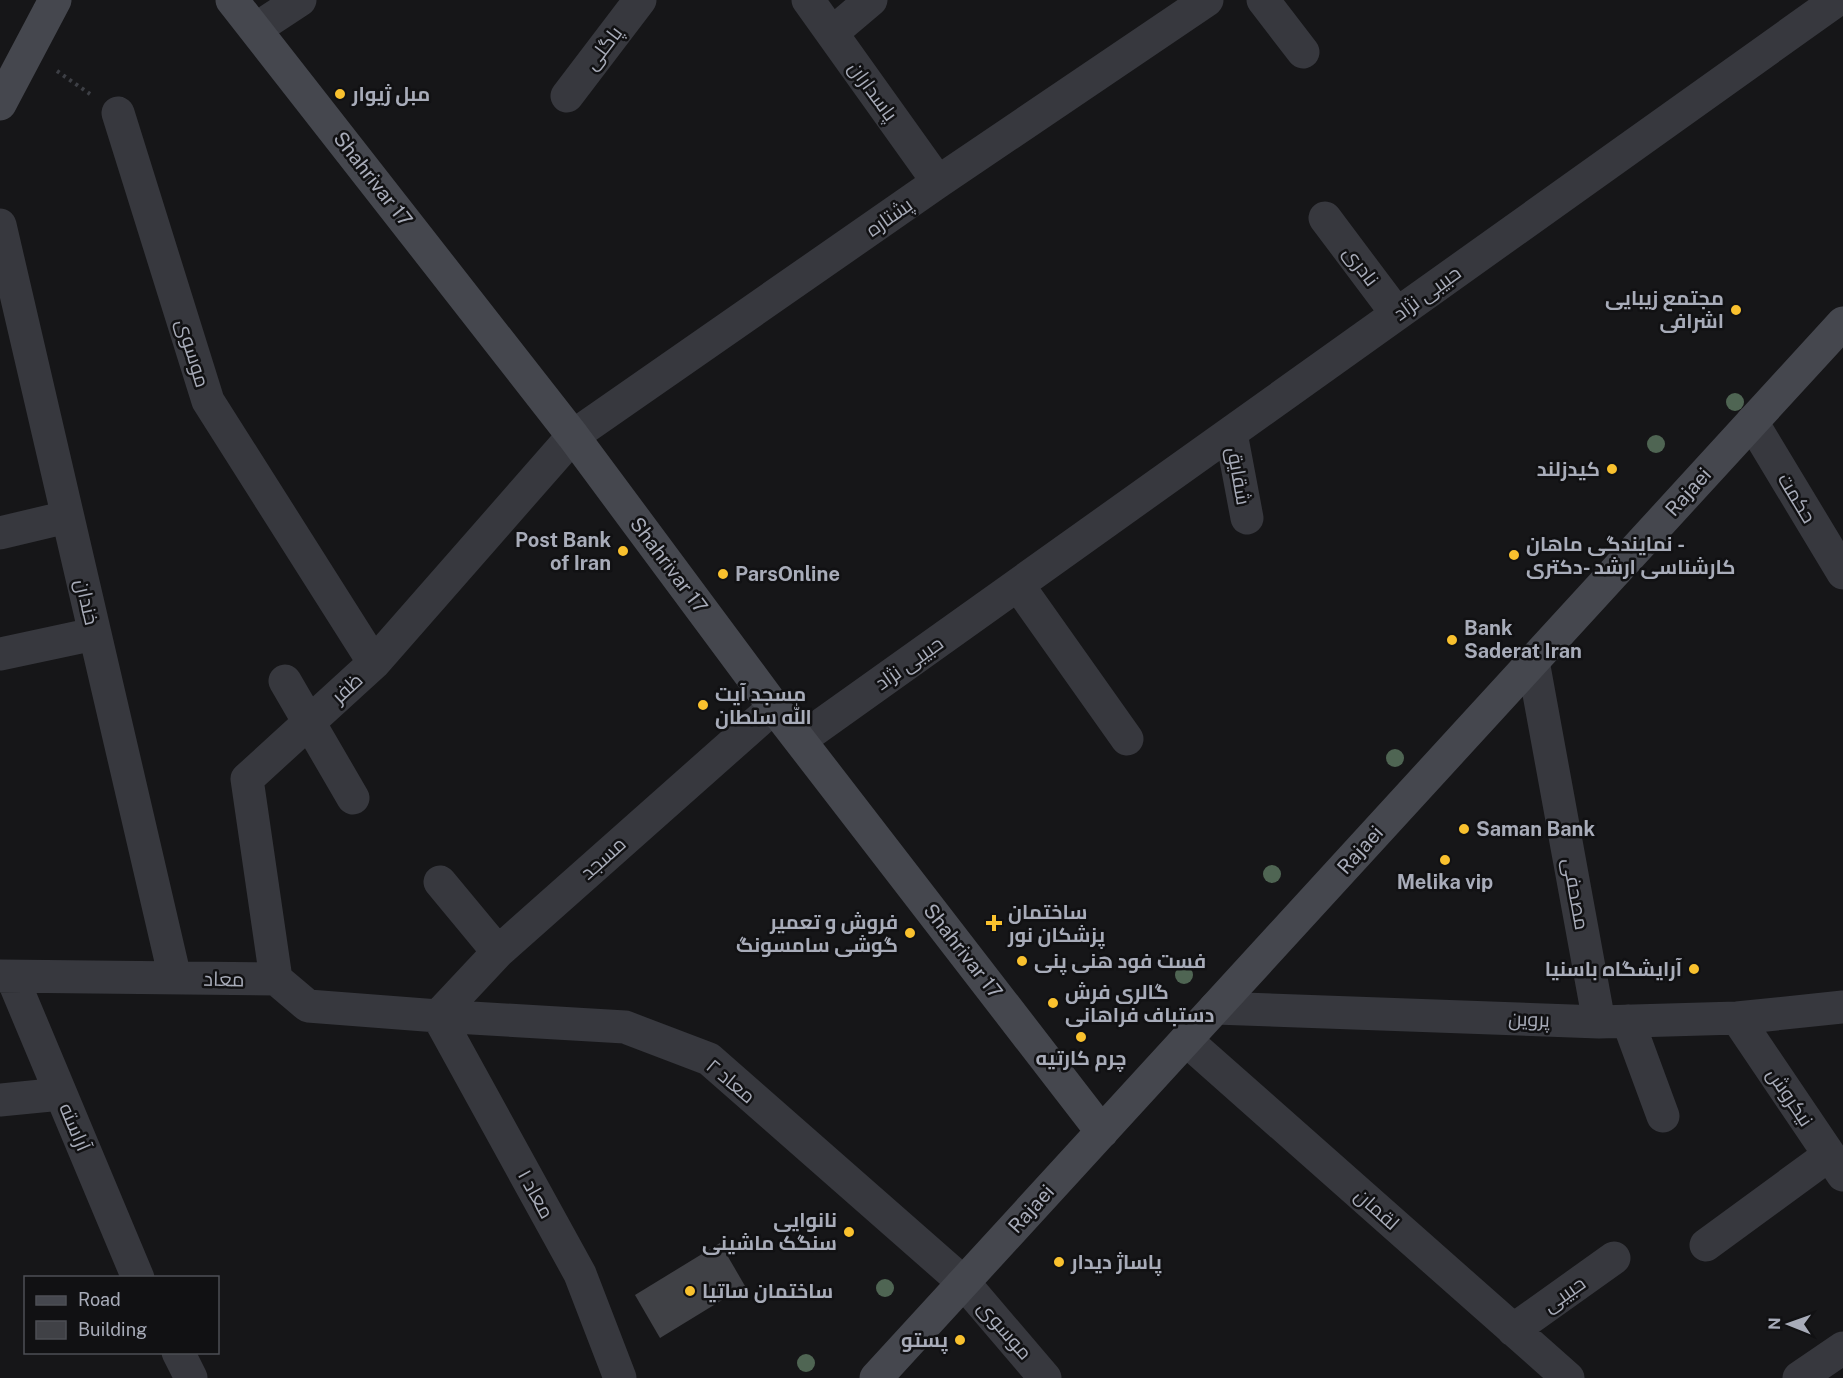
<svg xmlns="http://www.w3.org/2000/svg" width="1843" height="1378" font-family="'Public Sans',Cairo,sans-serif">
<rect width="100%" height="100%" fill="#161618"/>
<path fill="#404146" d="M720,1243L745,1286L660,1338L635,1295Z"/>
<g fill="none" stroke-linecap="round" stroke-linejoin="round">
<path stroke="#3d3f45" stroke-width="4" stroke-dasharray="3 4.5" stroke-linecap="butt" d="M57,71L90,94"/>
<path stroke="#37383e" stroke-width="33" d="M808,0L938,182
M1263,0L1303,52
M256,29L300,0
M832,33L871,0
M567,96L640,0
M118,113L208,401L374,663
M1325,218L1397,314
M0,225L175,978
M1752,422L1843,573
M1231,433L1247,518
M0,533L67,517
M1018,585L1127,739
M0,654L94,634
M1533,661L1599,1022
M285,681L353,798
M800,740L1837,0
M440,882L498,952
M0,976L276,979L308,1006L438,1016L625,1027L709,1059L964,1283L1045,1378
M12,977L138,1278
M276,979L247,779L374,663L573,436L938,182L1207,0
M1215,1008L1599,1022L1737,1018L1843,1007
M438,1016L498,952L774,707
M438,1016L580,1274L620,1378
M1737,1018L1843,1175
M1628,1021L1663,1116
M1186,1040L1568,1378
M0,1100L61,1094
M1706,1245L1829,1155
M1513,1330L1614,1258
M178,1352L191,1378
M1799,1378L1843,1348"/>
<path stroke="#45474e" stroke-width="33" d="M232,0L573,436L774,707L1102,1132
M0,104L55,0
M876,1378L1843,323"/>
</g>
<g fill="#4f6553">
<circle cx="1735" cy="402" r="9"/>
<circle cx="1656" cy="444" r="9"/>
<circle cx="1395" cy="758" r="9"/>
<circle cx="1272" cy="874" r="9"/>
<circle cx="1184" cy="975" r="9"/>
<circle cx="885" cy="1288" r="9"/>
<circle cx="806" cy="1363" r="9"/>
</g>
<g fill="#f9c12e" stroke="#111113" stroke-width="2">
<circle cx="340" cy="94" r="6"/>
<circle cx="1736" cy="310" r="6"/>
<circle cx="1612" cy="469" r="6"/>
<circle cx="623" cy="551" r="6"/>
<circle cx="1514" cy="555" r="6"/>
<circle cx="723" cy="574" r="6"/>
<circle cx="1452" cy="640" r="6"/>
<circle cx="703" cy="705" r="6"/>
<circle cx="1464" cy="829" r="6"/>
<circle cx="1445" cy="860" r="6"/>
<path d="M991 914h6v6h6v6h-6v6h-6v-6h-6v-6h6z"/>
<circle cx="910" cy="933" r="6"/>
<circle cx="1022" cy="961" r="6"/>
<circle cx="1694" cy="969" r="6"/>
<circle cx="1053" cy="1003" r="6"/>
<circle cx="1081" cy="1037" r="6"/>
<circle cx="849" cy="1232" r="6"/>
<circle cx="1059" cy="1262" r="6"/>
<circle cx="690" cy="1291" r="6"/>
<circle cx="960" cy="1340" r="6"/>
</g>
<g text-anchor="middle" stroke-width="5" stroke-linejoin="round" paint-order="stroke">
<g font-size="20" fill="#a8acb9" stroke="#111113">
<text transform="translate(603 48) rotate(-53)" y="7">پاگلی</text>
<text transform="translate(873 91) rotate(54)" y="7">پاسداران</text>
<text transform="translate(373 179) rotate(52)" y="7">Shahrivar 17</text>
<text transform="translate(889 217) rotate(-35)" y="7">پشتاره</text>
<text transform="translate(1361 266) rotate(53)" y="7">نادری</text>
<text transform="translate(1427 293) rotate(-36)" y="7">حبیبی نژاد</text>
<text transform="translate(193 353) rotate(73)" y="7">موسوی</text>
<text transform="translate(1239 476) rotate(80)" y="7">شقایق</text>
<text transform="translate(1688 492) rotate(-48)" y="7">Rajaei</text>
<text transform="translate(1797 498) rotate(59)" y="7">حکمت</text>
<text transform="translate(669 565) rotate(53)" y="7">Shahrivar 17</text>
<text transform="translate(87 602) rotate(77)" y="7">خندان</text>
<text transform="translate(909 663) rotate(-35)" y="7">حبیبی نژاد</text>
<text transform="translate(347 688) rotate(-43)" y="7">ظفر</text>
<text transform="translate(1360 850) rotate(-48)" y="7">Rajaei</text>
<text transform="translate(603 858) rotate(-42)" y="7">مسجد</text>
<text transform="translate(1576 894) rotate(80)" y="7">مصحفی</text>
<text transform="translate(963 951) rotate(52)" y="7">Shahrivar 17</text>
<text transform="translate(224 979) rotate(1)" y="7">معاد</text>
<text transform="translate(1529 1019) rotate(2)" y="7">پروین</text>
<text transform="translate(731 1081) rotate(40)" y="7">معاد ۲</text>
<text transform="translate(1790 1097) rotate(56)" y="7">نیکروش</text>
<text transform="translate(75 1127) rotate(67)" y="7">آراسته</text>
<text transform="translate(536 1194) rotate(61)" y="7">معاد ۱</text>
<text transform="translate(1031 1209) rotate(-48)" y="7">Rajaei</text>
<text transform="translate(1377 1209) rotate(42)" y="7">لقمان</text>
<text transform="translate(1564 1294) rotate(-35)" y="7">حبیبی</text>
<text transform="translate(1005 1330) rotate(49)" y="7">موسوی</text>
</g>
<g font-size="20" font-weight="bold" fill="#a8acb9" stroke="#111113" text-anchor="start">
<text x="352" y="101">مبل ژیوار</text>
<text x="1724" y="305" text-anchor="end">مجتمع زیبایی<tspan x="1724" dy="23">اشرافی</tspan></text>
<text x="1600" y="476" text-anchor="end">کیدزلند</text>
<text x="611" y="547" text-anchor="end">Post Bank<tspan x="611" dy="23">of Iran</tspan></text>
<text x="1526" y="551">نمایندگی ماهان -<tspan x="1526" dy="23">کارشناسی ارشد -دکتری</tspan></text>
<text x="735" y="581">ParsOnline</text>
<text x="1464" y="635">Bank<tspan x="1464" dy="23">Saderat Iran</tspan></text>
<text x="715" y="701">مسجد آیت<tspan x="715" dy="23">الله سلطان</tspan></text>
<text x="1476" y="836">Saman Bank</text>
<text x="1445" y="889" text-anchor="middle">Melika vip</text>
<text x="1008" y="919">ساختمان<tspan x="1008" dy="23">پزشکان نور</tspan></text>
<text x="898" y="929" text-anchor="end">فروش و تعمیر<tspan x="898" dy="23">گوشی سامسونگ</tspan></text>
<text x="1034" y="968">فست فود هنی پنی</text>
<text x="1682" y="976" text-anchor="end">آرایشگاه باسنیا</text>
<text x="1065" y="999">گالری فرش<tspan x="1065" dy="23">دستباف فراهانی</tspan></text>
<text x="1081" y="1065" text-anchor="middle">چرم کارتیه</text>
<text x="837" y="1227" text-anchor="end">نانوایی<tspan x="837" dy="23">سنگک ماشینی</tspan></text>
<text x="1071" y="1269">پاساژ دیدار</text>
<text x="702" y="1298">ساختمان ساتیا</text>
<text x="948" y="1347" text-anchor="end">پستو</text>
</g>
</g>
<rect x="24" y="1276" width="195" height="78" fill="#111113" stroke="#4d4f55" stroke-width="1.5"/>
<rect x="36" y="1296" width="30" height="9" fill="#45474e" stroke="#4d4f55" stroke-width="1.5"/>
<text x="78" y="1306" font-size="18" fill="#a8acb9">Road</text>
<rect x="36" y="1321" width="30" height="18" fill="#404146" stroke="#4d4f55" stroke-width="1.5"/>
<text x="78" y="1336" font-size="18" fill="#a8acb9">Building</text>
<g transform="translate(1789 1324) rotate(271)" stroke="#111113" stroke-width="4.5" paint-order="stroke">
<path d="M0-4.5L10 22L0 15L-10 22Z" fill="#a8acb9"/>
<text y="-9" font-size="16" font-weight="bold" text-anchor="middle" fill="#a8acb9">N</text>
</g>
</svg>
